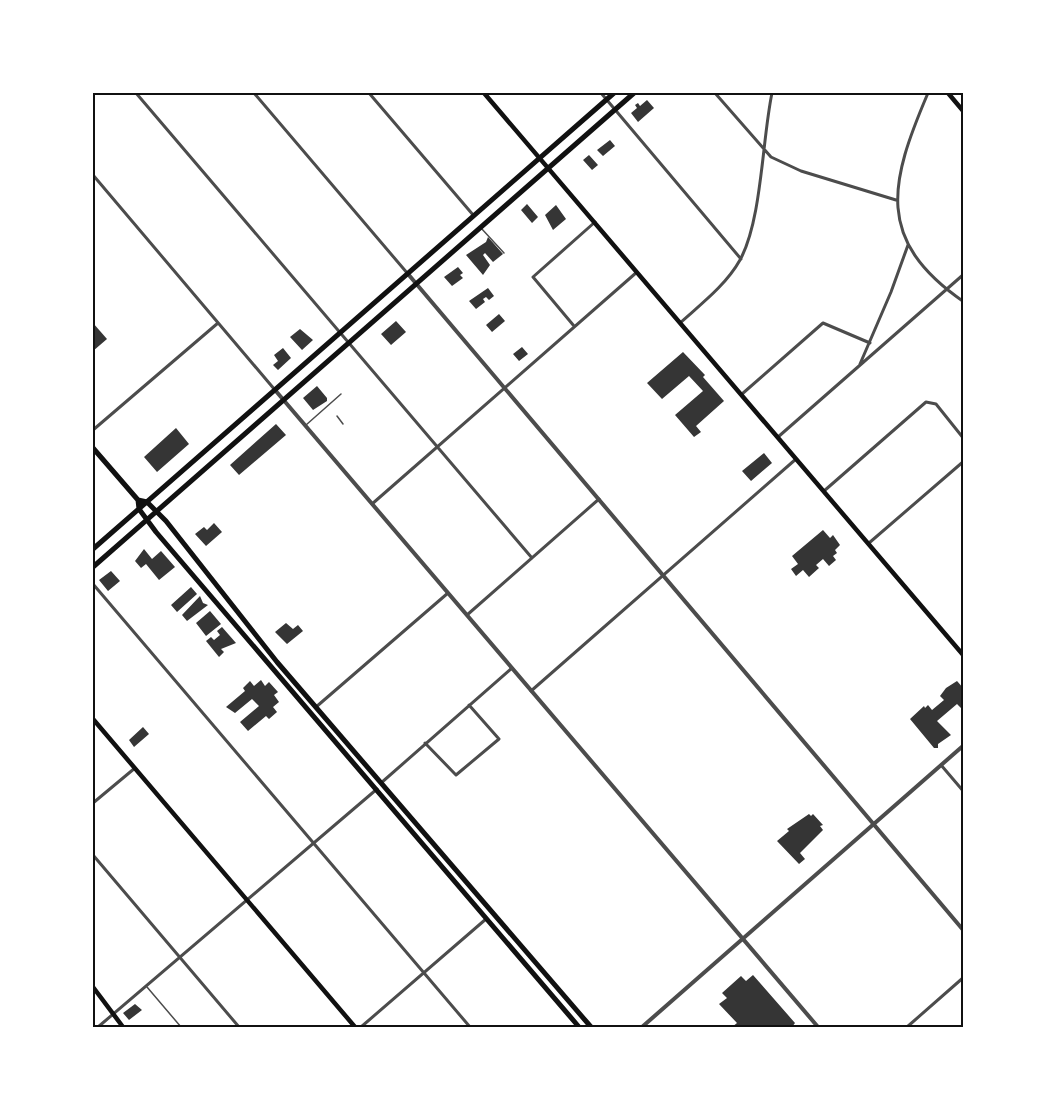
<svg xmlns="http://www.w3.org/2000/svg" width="1057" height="1120" font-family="'Varela Round',sans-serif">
<rect width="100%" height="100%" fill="#fff"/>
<path fill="#353535" d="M647,100L654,108L638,122L631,113L637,108L635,105L638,103L640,106Z
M610,140L615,146L603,156L597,150Z
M589,155L598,165L592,170L583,160Z
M527,204L538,217L532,223L521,210Z
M556,205L566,219L553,230L545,215Z
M488,237L503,254L493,262L485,253L483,255L490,265L483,275L466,255L486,242Z
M458,267L463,273L460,275L463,278L452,286L444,277Z
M488,288L494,296L489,300L486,297L483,299L485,302L476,309L469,301Z
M499,314L505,321L492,332L486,325Z
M396,321L406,332L391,345L381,334Z
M93,323L107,339L93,351Z
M300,329L313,340L302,350L290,337Z
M522,347L528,354L519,361L513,354Z
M283,348L291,358L278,370L273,365L278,361L274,355Z
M683,352L705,375L703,377L724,401L696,426L701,432L694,437L675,415L703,391L689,376L662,399L647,383Z
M317,386L327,398V401L313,410L303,398Z
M276,424L286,435L239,475L230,465Z
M176,428L189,444L157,472L144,457Z
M764,453L772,463L751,481L742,471Z
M214,523L222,532L206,546L195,534L204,527L207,530Z
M823,530L830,538L833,535L840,545L835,550L837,553L833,556L836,560L829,566L823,559L816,565L819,568L809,577L803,570L796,576L791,569L798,564L792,556Z
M144,549L152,559L161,551L175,567L159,580L146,564L141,568L135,561Z
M111,571L120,581L108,591L99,580Z
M191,587L197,594L177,612L171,605Z
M200,596L203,603L208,605L187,621L182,615Z
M210,611L221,624L206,636L196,623Z
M286,623L293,629L298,625L303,631L287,644L275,632Z
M222,627L236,643L221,649L224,652L219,657L206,641L211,637L214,640L220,635L217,631Z
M261,680L265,686L269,682L278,692L274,695L279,702L273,707L277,712L269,719L266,716L248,731L240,722L259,706L252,699L235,713L226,707L245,691L243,688L250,681L254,686Z
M957,681L964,689V711L957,704L937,721L951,735L938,744V748H934L910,719L924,706L925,708L928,705L932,710L944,700L940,696L946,688Z
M143,727L149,734L134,747L129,740Z
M809,814L811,816L813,814L823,825L820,826L823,830L800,853L805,859L799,864L777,841L789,831L787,829Z
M753,975L795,1023L792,1027H732L737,1023L719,1004L727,998L722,993L741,976L746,981Z
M135,1004L142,1010L129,1020L123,1013Z"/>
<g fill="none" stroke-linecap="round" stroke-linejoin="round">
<path stroke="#4c4c4c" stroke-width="1.5" d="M481,228L504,253
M337,416L343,424
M306,425L341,394
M147,987L181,1027
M961,1027L964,1025"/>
<path stroke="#4c4c4c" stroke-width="3" d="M136,93L532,558
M254,93L408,274
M369,93L474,216
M601,93L741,259
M715,93L771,157L801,171L896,200
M928,93C890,182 874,240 964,302
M93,94L94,93
M93,175L275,390
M680,323C701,304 726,285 740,260C762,220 762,140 772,93
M574,326L533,277L595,222
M860,364L891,292L908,245
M742,394L823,323L870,343
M93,430L218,323
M778,437L964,274
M824,491L926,402L936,404L964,439
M372,504L637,272
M869,543L964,461
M93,584L470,1027
M467,615L599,499
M531,691L796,459
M316,707L448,593
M425,743L456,775L499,739L469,705
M941,765L964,792
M381,783L512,668
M93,803L135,768
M93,855L239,1027
M98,1027L377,789
M361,1027L486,919
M907,1027L964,977"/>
<path stroke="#4c4c4c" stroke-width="4" d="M408,274L964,931
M275,390L818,1027
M642,1027L964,745"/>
<path stroke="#111" stroke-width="4.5" d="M484,93L964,656
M948,93L964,112
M93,719L355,1027
M93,987L123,1027"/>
<path stroke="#111" stroke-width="5" d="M93,448L138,500L139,509L156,532L579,1027
M138,500L147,502L166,521L277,662L591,1027
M93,549L614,93
M93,567L634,93"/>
</g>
<rect width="1057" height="1120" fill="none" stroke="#ffffff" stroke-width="189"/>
<rect x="94" y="94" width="868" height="932" fill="none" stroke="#111" stroke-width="2"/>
</svg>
